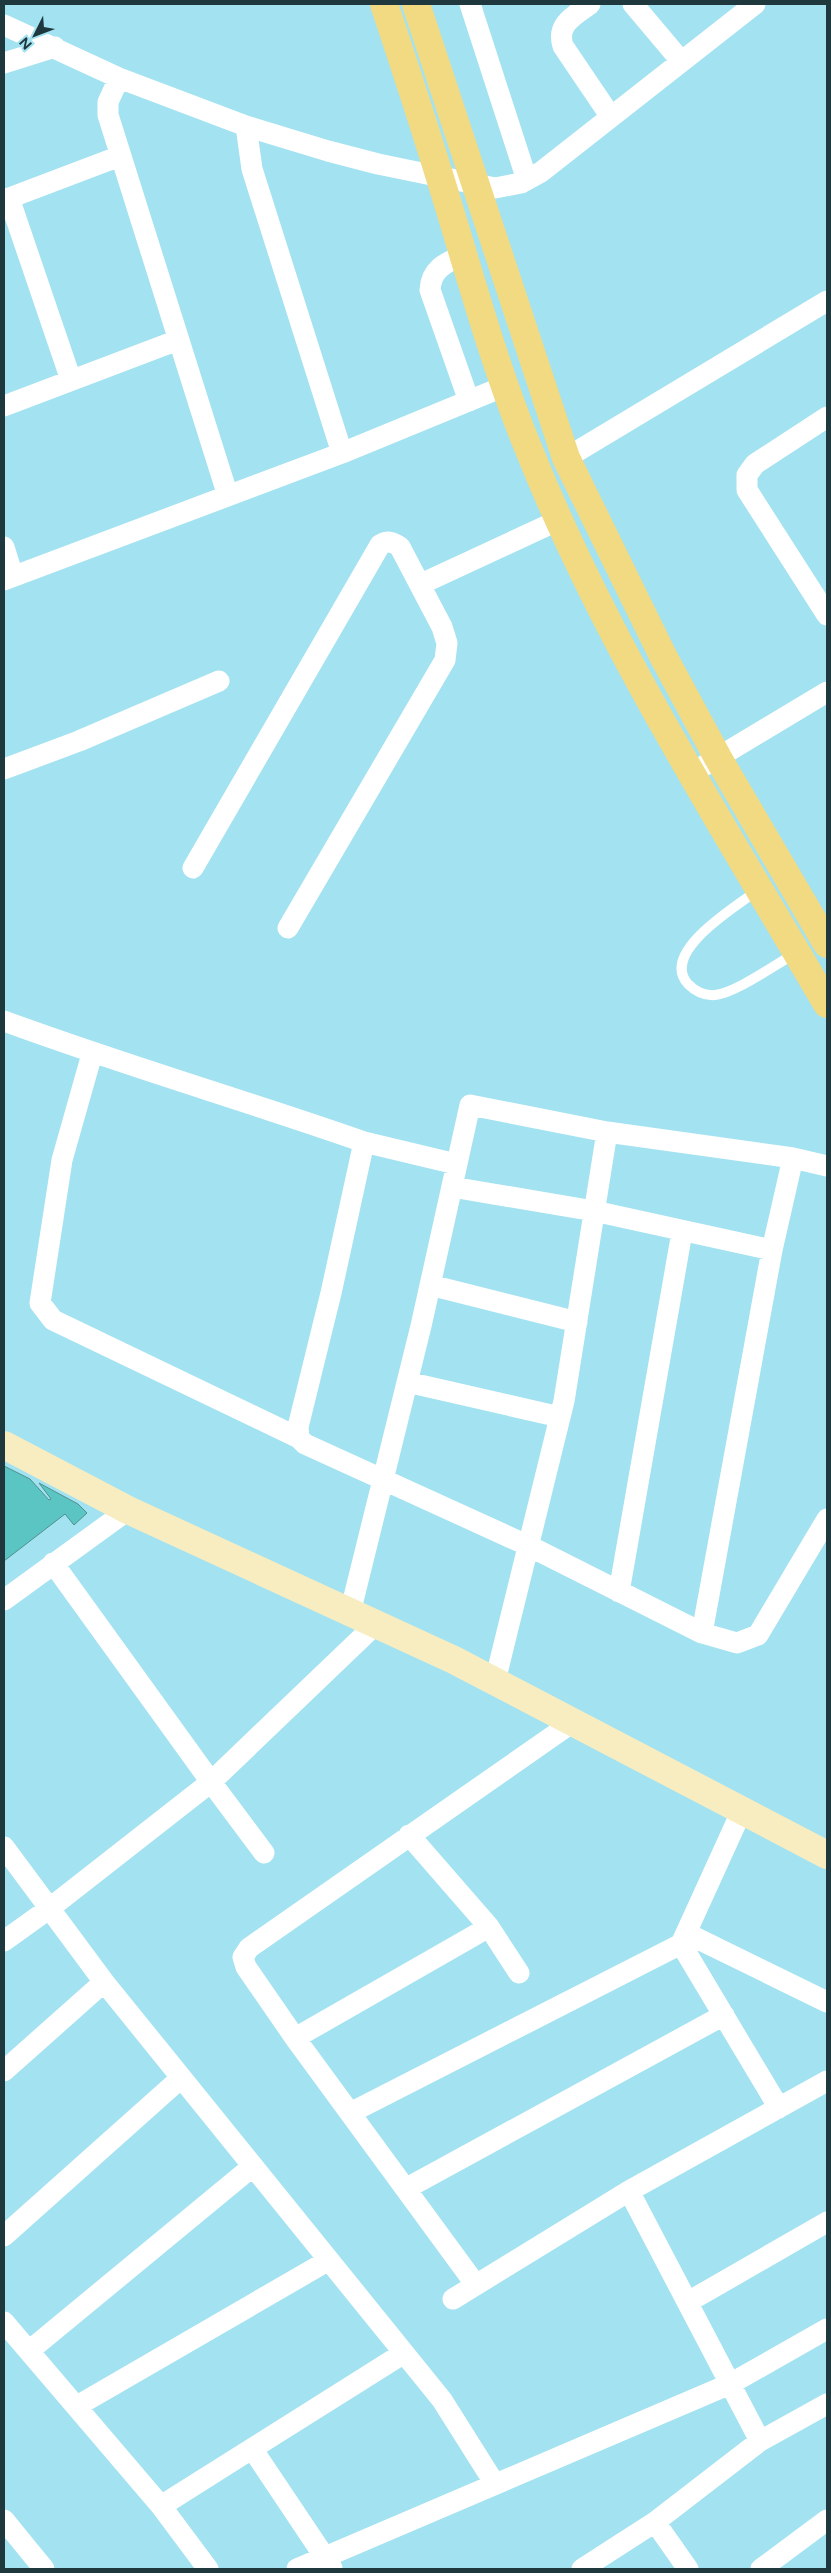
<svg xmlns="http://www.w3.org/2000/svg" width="831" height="2573" font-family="Figtree,sans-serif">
<rect width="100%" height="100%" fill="#a3e2f1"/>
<path fill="#5bc5c3" stroke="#4f908e" d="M4,1466L30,1479L49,1500L51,1499L39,1483L78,1504L87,1513L74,1525L65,1514L4,1561Z"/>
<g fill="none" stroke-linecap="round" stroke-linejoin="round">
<path stroke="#fff" stroke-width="10" d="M758,890C737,906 659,952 688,984C695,991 704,996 715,995C736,993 776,964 796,953"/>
<path stroke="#fff" stroke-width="21" d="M470,4L527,180
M590,4C574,16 556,24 563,46L611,117
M633,4L681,61
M4,25L119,78L246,126L328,151L378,164L495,188L521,183L541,172L755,4
M4,63L55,47
M119,78L108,102V115L228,496
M246,126L252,169L342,453
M9,198L71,380
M4,200L120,156
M463,255C445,263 431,269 430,290L469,401
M4,406L178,340
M827,417L755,464L747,475V490L827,615
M566,458L827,301
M4,547L13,576
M4,580L342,453L505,386
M421,584L559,520
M4,769L79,741L219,681
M692,773L827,692
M193,868L380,545C388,540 393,542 400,547L442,627L447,643L445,660L288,928
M4,1021C123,1065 244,1100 364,1142
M92,1054L62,1160L40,1303L53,1320L299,1438
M456,1164L364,1142L331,1293L298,1427L299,1438L305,1444L529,1546L702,1633L737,1643L758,1635L827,1519
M452,1187L594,1211L772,1250
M430,1285L577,1322
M407,1382L560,1417
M53,1563L211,1782L376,1624
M619,1592L682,1232
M4,1600L128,1510
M350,1613L421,1326L470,1105L607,1132
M702,1633L772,1250L793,1158
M495,1681L564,1401L607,1132L793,1158L827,1166
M742,1810L681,1944L779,2108
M409,1835L489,1927L519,1973
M4,1847L104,1982L4,2071
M686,1933L827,2002
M4,1941L50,1908L211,1782L264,1853
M104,1982L404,2353L161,2506
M295,2038L489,1927
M827,2081L629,2191L760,2441L827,2404
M350,2113L681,1944
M407,2188L724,2015
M4,2236L181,2078
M476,2285L295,2038L246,1967L243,1957L249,1948L573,1722
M453,2299L629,2191
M688,2302L827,2222
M4,2322L161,2506L208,2569
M29,2351L253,2166
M404,2353L442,2400L495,2484
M77,2406L329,2260
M253,2450L332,2568
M4,2520L44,2569
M655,2522L688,2569
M297,2569L730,2384L827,2329
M582,2569L655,2522L760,2441
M761,2569L827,2520"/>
<path stroke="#f8edc1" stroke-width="28" d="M4,1445L128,1510L454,1660L827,1855"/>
<path stroke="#f1da82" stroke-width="28" d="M384,4C406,70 428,137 448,204C473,286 496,370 529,450C607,645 722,824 827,1004
M416,4L566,458L663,656L718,758L827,944"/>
</g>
<rect width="831" height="2573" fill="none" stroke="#1e383e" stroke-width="10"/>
<g transform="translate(35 35) rotate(228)" stroke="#a3e2f1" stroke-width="4" paint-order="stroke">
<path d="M0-4L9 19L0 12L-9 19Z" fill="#1e383e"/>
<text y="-8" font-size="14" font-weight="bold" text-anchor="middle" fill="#1e383e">N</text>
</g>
</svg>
